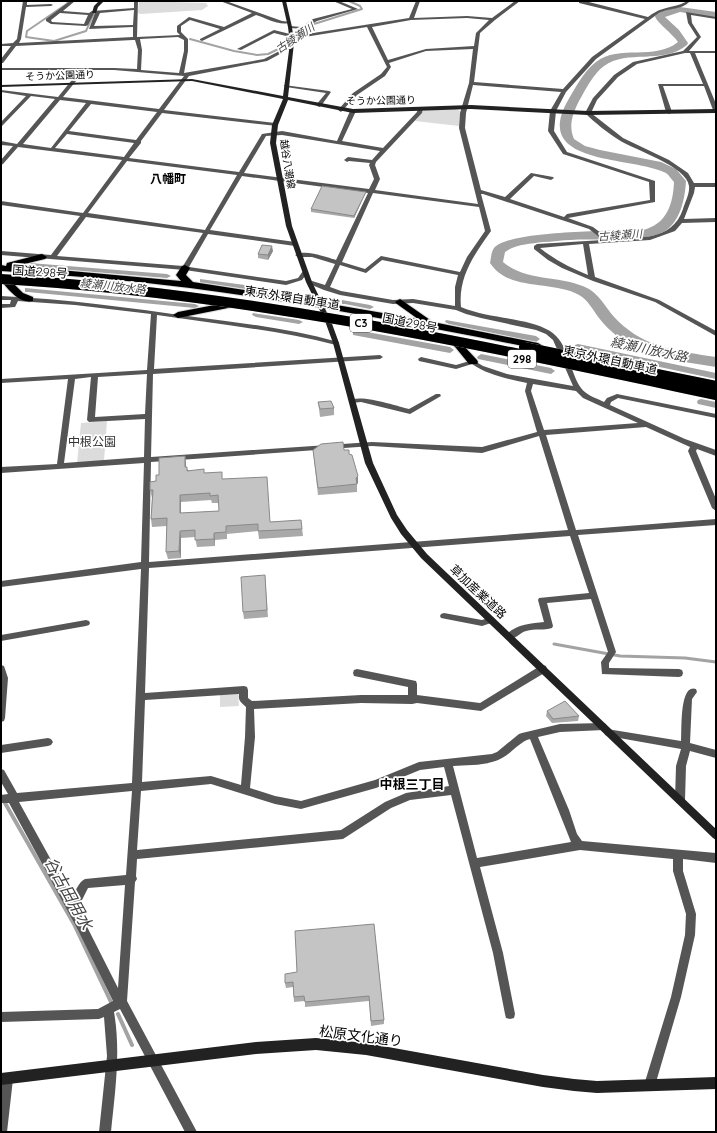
<svg xmlns="http://www.w3.org/2000/svg" width="717" height="1133" font-family="Quicksand,'Noto Sans JP',sans-serif">
<rect width="100%" height="100%" fill="#fff"/>
<path fill="#dcdcdc" d="M139,1L206,3L208,6L202,10L141,14L138,13Z
M456,109L460,111L459,126L415,121L424,110Z
M107,421L104,461L77,463L81,423Z
M238,694L239,706L220,707V695Z"/>
<g fill="none" stroke-linecap="round" stroke-linejoin="round">
<path stroke="#a3a3a3" stroke-width="2" d="M67,1L68,3L27,31L26,37L54,41L86,31L94,13
M190,39L234,51L257,55L268,54L293,42L314,24L362,9L360,6L349,1"/>
<path stroke="#a3a3a3" stroke-width="3" d="M554,644L620,656L685,658L716,662"/>
<path stroke="#a3a3a3" stroke-width="4" d="M1,796L74,924L111,1002
M118,1014L132,1045"/>
<path fill="#a3a3a3" fill-rule="evenodd" d="M30,263L167,274L171,276L167,278L33,267L29,265Z
M200,279L289,291L293,293L289,295L203,283H200Z
M25,288L195,304L199,306L195,308L28,292H25Z
M342,300L370,305L374,307L370,309L345,304H342Z
M253,313L299,320L303,322L299,324L256,317L252,315Z
M446,320L536,336L540,339L536,342L449,324L445,322Z
M356,330L450,347L454,350L450,353L353,335V331Z
M578,344L716,373V379L575,349V345Z
M481,354L551,368L555,371L551,374L478,359L477,357Z
M701,399L716,402V408L698,404L697,402L698,400Z"/>
<path fill="#a3a3a3" fill-rule="evenodd" d="M680,7L716,12V18L680,12L665,17L679,30L688,43L687,45C663,65 627,49 604,66C593,74 586,89 579,101C573,113 568,125 574,139L585,146L600,150L661,162L676,169L686,181C685,198 681,218 668,229C649,244 595,238 571,240C562,240 552,242 543,242C530,244 516,244 505,252L503,262C528,283 561,274 589,289C601,296 608,312 618,321C647,349 678,351 716,357V367C684,361 644,359 618,337C611,331 604,325 599,318C593,310 588,300 579,295C552,280 509,292 490,263C491,259 491,252 494,248C509,230 617,231 643,230C667,224 673,204 674,182C671,179 669,175 666,173C634,156 534,166 566,104C574,90 583,72 596,62C619,44 655,61 678,42C673,34 656,22 655,16L663,10Z"/>
<defs>
<path id="highway" d="M42,254L47,257L45,259L16,266L181,281L176,275L182,266L185,265L190,268L186,275L193,282L278,295L418,319L397,304L395,302L400,299L433,322L538,343L543,346L538,349C423,326 307,303 190,288C127,280 64,275 1,271V265L6,266L7,263Z
M8,280L11,281L23,293L33,297V301C21,304 10,292 3,283Z
M230,302L233,303V307L178,318L173,315L178,312Z
M459,343L462,344L477,360L478,362L477,364H469L456,348L454,346Z"/>
</defs>
<use href="#highway" stroke="#dbdbdb" stroke-width="2"/>
<path fill="#555" fill-rule="evenodd" d="M23,1H27V5L51,4L53,5L51,6L26,7L21,39L19,43L133,37V27L89,29L95,13H94L88,25L86,26L51,24L46,21V19L70,1H75L63,11L89,13L92,11L134,8V1H138L137,37L180,35L177,32V26L189,17L224,27L252,13L220,1H226L282,21L291,22C281,27 266,18 256,15L202,41L200,40V39L220,29L190,20L181,26V32L188,39V51L184,73L264,59L289,46L293,47L267,61L189,76L164,110L275,123L278,125L277,126L162,113L141,141V143L129,158L239,172L262,134L282,131L337,141L350,111L353,109L356,111L342,141L383,148L417,112L418,108L420,107L423,109L422,113L376,162L375,165L380,179L375,190L478,204L459,128L460,113L469,83L473,49L426,51L389,63L391,67L385,76L357,95L341,112L338,110L353,93L381,74L387,67L367,27L292,39L290,38V37L274,33L241,50L237,49L274,30L294,35V36L409,18L416,1H420L414,18L467,16L492,18L515,1H520L495,20L480,33L474,82L563,89L592,57L645,19L579,3V1H585L648,17C660,8 664,9 678,5C683,4 685,1 690,1C681,11 670,7 659,13L596,59L566,92L556,111L554,131L567,152L655,181V202L568,218L593,227L609,239C638,237 672,242 683,209C685,202 690,193 689,186C687,166 634,150 619,140C608,133 595,123 585,113L593,98L614,75L633,62L683,51L697,37L688,23L686,12L716,17V19L691,15L692,23L701,37L689,51H716V53H695L716,104V112L713,110L704,86H663L672,112L669,114L666,112L658,84H703L690,53H685L637,64L618,77L597,100L591,113L623,138L669,160L688,173L694,183H716V187H695L694,193L684,219L716,218V222L682,223L675,231L650,240L589,244L595,277L659,300L716,331V336L655,302L593,281L562,268L548,260L534,249V246L537,244L603,240L589,229L483,194H481L491,231C474,255 458,277 461,307C488,319 527,317 550,331C569,343 569,371 581,388C586,395 596,398 604,402L607,398L617,394L716,414V418L618,398L611,402L610,405L685,439L716,450V456L697,449L696,451L716,499V511L712,508L688,451L690,447L646,427L546,435L576,530L716,519V525L578,535L616,652L609,663V668L679,669L682,670L683,673L682,676L679,677L602,674L601,662L608,652L591,599L547,603L553,626L552,628C544,631 535,628 526,631C519,633 513,642 506,639L505,637C512,625 531,623 544,622L538,600L539,598L589,593L570,536L149,568L145,693L244,686L247,687L248,690V698L252,701L361,695H408V687L354,676L353,673L354,670L357,669L416,681L417,684V695L480,703L540,666L543,665L546,666L547,669L546,672L481,711L417,703L412,704L361,703L254,709L255,737L250,788L275,796L301,801L375,780L419,762L492,754L497,752L519,734L522,733L560,724L603,723L606,724L607,729L681,741C682,731 679,683 696,689L697,692L692,699L690,743L716,750V758L690,751L686,766L685,800L683,803L680,804L677,803L675,800L676,766L681,749L608,736L605,735L604,730L560,732L538,737L569,810L577,834L582,841L716,853V863L683,859V871L696,914L695,935L681,997L654,1089L650,1091L646,1089L644,1085L671,997L685,935L686,914L673,871V859L580,850L480,867L503,953L515,1014L514,1018L510,1019L506,1018L505,1014L493,953L451,795L410,800L391,808L343,839L137,859L136,876L137,879L135,882L127,1001L197,1132H185L120,1009L114,1012C121,1052 115,1092 111,1132H99L107,1056L104,1017L99,1019L1,1022V1012L98,1009L113,1001L78,930L9,803H1V795L8,794L1,782V769L4,770L17,793L132,783L141,569L1,587V581L141,562L144,463L1,473V467L57,464L68,379L1,383V379L147,370L151,314L75,305L18,301L15,307L1,308V304H10L11,300H1V296C66,299 130,308 195,317C243,323 291,329 338,342L339,343L336,345C277,330 217,324 157,315L154,369L380,355L383,357L380,359L153,374L151,457L372,442L482,447L537,432L525,391L527,383C508,379 488,375 472,364L456,369L419,361L418,359L421,357L456,365L473,360L483,366L507,374L573,386L553,340L546,334L536,330L481,318L466,314L456,310L413,303L393,304L340,295L324,290L307,283V281L309,280L325,285L335,264L312,257H298L295,255C305,249 326,257 336,260L368,193L242,176L210,230L295,242L298,244L295,246L208,234L189,267L286,281L298,278L303,271H307L308,272L302,280L286,285L185,270L1,255V251L51,255L80,216L1,205V201L83,213L122,160L18,147L3,164L1,165V160L13,146L1,145V141L17,144L55,99L31,96L1,127V122L26,96L1,92V90L58,97L80,70H1V68H114L137,69L138,50L135,40H133L16,46L3,63H1V59L11,46H1V44L13,43L17,39ZM134,10L133,25L94,26L100,13ZM60,13L88,15L84,24L52,22L51,20ZM467,18L489,20L476,33L474,46L426,49L388,60L372,27L411,20ZM178,37L184,40V51L179,73L141,70L142,50L140,39ZM85,70H114L184,76L159,109L63,97ZM473,85L561,92L550,111L548,131L563,154L649,182L650,200L567,214L564,217L510,199L534,176L551,180L554,178L553,177L531,173L505,197L481,190L465,128L466,113ZM60,100L86,103L51,148L23,144ZM91,104L157,112L136,140L69,131ZM67,134L134,143L124,157L55,148ZM282,135L380,151L372,160L348,157L344,160L347,162L349,161L370,163L369,165L374,179L369,189L244,173L266,136ZM127,161L237,175L205,230L88,213ZM373,193L479,207L485,231L467,257L460,272L381,256L365,269L342,262ZM86,217L203,233L183,266L57,256ZM583,244L588,275C571,268 555,260 540,248ZM382,260L458,275L455,287V306L413,299L393,300L341,291L330,287L340,265L366,273ZM147,374L145,414L95,417L98,377ZM91,377L87,420L89,422L145,419L144,457L64,463L75,379ZM533,384L576,391L583,398L638,423L544,430L531,391ZM539,436L568,530L149,562L151,462L372,446L482,453ZM239,694C238,701 241,702 246,707L245,737L241,785L211,776L142,782L145,700ZM530,739L571,842L477,858L453,766C468,765 488,766 502,758C512,753 519,742 530,739ZM444,767L449,786L406,793L385,802L341,830L137,850L141,791L211,784L275,804L301,809L376,788L420,770ZM132,791L126,875L85,879C78,882 77,891 71,896L19,802ZM125,885L118,988L76,905L82,900L88,888Z
M333,1H339L358,9L317,21L304,29L290,28L288,27L290,26L301,27L313,19L352,9Z
M284,85L329,91L331,92L321,106L319,107L316,105L326,93L286,87L284,86Z
M436,394H440L441,396L410,414L361,402L352,403L349,401C358,393 397,406 409,409Z
M444,613L482,620L491,617L494,618L495,620L494,622L482,626L441,618L440,616L441,614Z
M86,620L89,621L90,623L89,625L86,626L1,641V635Z
M1,665L4,666L8,678L5,718L4,721L1,722Z
M48,738L51,739L53,742L51,745L48,746L1,753V745Z
M7,1073L11,1075L13,1079L7,1132H1V1082L3,1075Z"/>
<path fill="#222" fill-rule="evenodd" d="M99,1H104L98,7L96,13H92L94,6Z
M282,1H286L292,27L294,43L288,97L353,109L471,105L588,111L716,109V113L588,115L471,109L353,113L288,100L278,125L276,143L292,226L312,282L331,321L339,343L373,463L397,515L407,530L427,554L716,829V840L713,838L421,558L401,534L391,518L365,463L333,343L325,321L306,282L286,226L270,143L272,125L283,99L192,81L1,87V85L192,79L283,96L290,43L288,27Z
M316,1038L366,1043L543,1075L574,1079L597,1081L716,1077V1089L597,1093L574,1091L543,1087L366,1055L316,1050L256,1054L1,1085V1073L256,1042Z"/>
<use href="#highway" fill="#000" fill-rule="evenodd"/>
<defs>
<path id="highway-bridge" d="M1,279C243,293 479,345 716,395
M524,347L716,386"/>
</defs>
<use href="#highway-bridge" stroke="#dbdbdb" stroke-width="10" stroke-linecap="butt"/>
<use href="#highway-bridge" stroke="#000" stroke-width="10"/>
</g>
<path fill="#a9a9a9" fill-rule="evenodd" d="M366,192L365,194L354,218L311,212V209Z
M273,251L268,260L258,258V254Z
M318,402L334,408V415L320,417L319,409Z
M313,450H344L349,454L358,483L357,484V492L318,495Z
M185,456L186,467L188,470L205,473L223,479L270,522L301,520L303,536L259,539L258,531L227,534V539L215,540V546L197,547L195,537L181,538V558L168,559L166,552L167,526L152,527L151,519L152,498L150,490L159,475ZM211,500L212,503H219V511L181,513V502Z
M265,575L268,617L244,619L243,612Z
M547,711L579,716L578,721L552,723L546,716Z
M374,924L384,1020V1024L371,1026L369,1001L305,1007V1001L294,1002L293,987L286,988L285,983L297,972Z"/>
<path fill="#898989" d="M366,192L365,194L354,218V216Z
M272,246L273,251L268,260V255Z
M185,456L186,463V474L185,467Z
M358,476V483L356,485V478Z
M180,495L181,502V521L180,513Z
M180,531L181,538V558L179,551Z
M214,533L215,540V546L214,539Z"/>
<path fill="#c4c4c4" stroke="#898989" fill-rule="evenodd" d="M322,186L366,192L354,216L311,209Z
M262,245L272,246L268,255L258,254Z
M331,401L334,408L320,409L318,402Z
M343,442L344,450H349V454L352,455L358,476L356,478L357,484L318,488L313,450L321,444Z
M185,456V467H187V471L204,469V473L222,472V479L267,477L270,522L301,520L302,529L258,531V524L226,526V532L214,533V539L195,540V530L180,531L179,551L166,552L167,518L151,519L153,490H150V482L156,481V475H159V458ZM210,493V496L218,495L219,511L180,513V495Z
M265,575L267,610L243,612L241,577Z
M565,701L579,716L553,719L547,711Z
M374,924L384,1020L371,1021L369,996L305,1002L304,996L294,997L293,982L285,983V974L297,972L295,931Z"/>
<g text-anchor="middle" stroke-width="3.5" stroke-linejoin="round" paint-order="stroke">
<g font-size="10" fill="#000" stroke="#fff">
<text transform="translate(60 75) rotate(-2)" y="4">そうか公園通り</text>
<text transform="translate(381 100) rotate(-1)" y="4">そうか公園通り</text>
<text transform="translate(288 164) rotate(81)" y="4">越谷八潮線</text>
</g>
<g font-size="11" font-style="italic" fill="#444" stroke="#fff">
<text transform="translate(295 38) rotate(-34)" y="4">古綾瀬川</text>
<text transform="translate(620 235) rotate(-4)" y="4">古綾瀬川</text>
<text transform="translate(113 286) rotate(6)" y="4">綾瀬川放水路</text>
</g>
<g fill="#fff" stroke="#4c4c4c" stroke-width="1">
<rect x="350" y="314" width="22" height="18" rx="3"/>
<rect x="508" y="350" width="28" height="18" rx="3"/>
</g>
<g font-size="11" font-weight="bold" fill="#000">
<text x="361" y="327">C3</text>
<text x="522" y="363">298</text>
</g>
<g font-size="12" font-weight="bold" fill="#000" stroke="#fff">
<text x="168" y="183">八幡町</text>
</g>
<g font-size="12" fill="#000" stroke="#fff">
<text transform="translate(40 272) rotate(4)" y="4">国道298号</text>
<text transform="translate(292 298) rotate(9)" y="4">東京外環自動車道</text>
<text transform="translate(410 323) rotate(11)" y="4">国道298号</text>
<text transform="translate(610 360) rotate(12)" y="4">東京外環自動車道</text>
<text transform="translate(478 592) rotate(43)" y="4">草加産業道路</text>
</g>
<g font-size="12" fill="#333" stroke="#fff">
<text x="92" y="446">中根公園</text>
</g>
<g font-size="13" font-style="italic" fill="#444" stroke="#fff">
<text transform="translate(649 349) rotate(12)" y="5">綾瀬川放水路</text>
</g>
<g font-size="13" font-weight="bold" fill="#000" stroke="#fff">
<text x="412" y="789">中根三丁目</text>
</g>
<g font-size="14" fill="#000" stroke="#fff">
<text transform="translate(361 1036) rotate(7)" y="5">松原文化通り</text>
</g>
<g font-size="16" font-style="italic" fill="#444" stroke="#fff">
<text transform="translate(69 893) rotate(61)" y="6">谷古田用水</text>
</g>
</g>
<rect width="717" height="1133" fill="none" stroke="#000000" stroke-width="4"/>
</svg>
